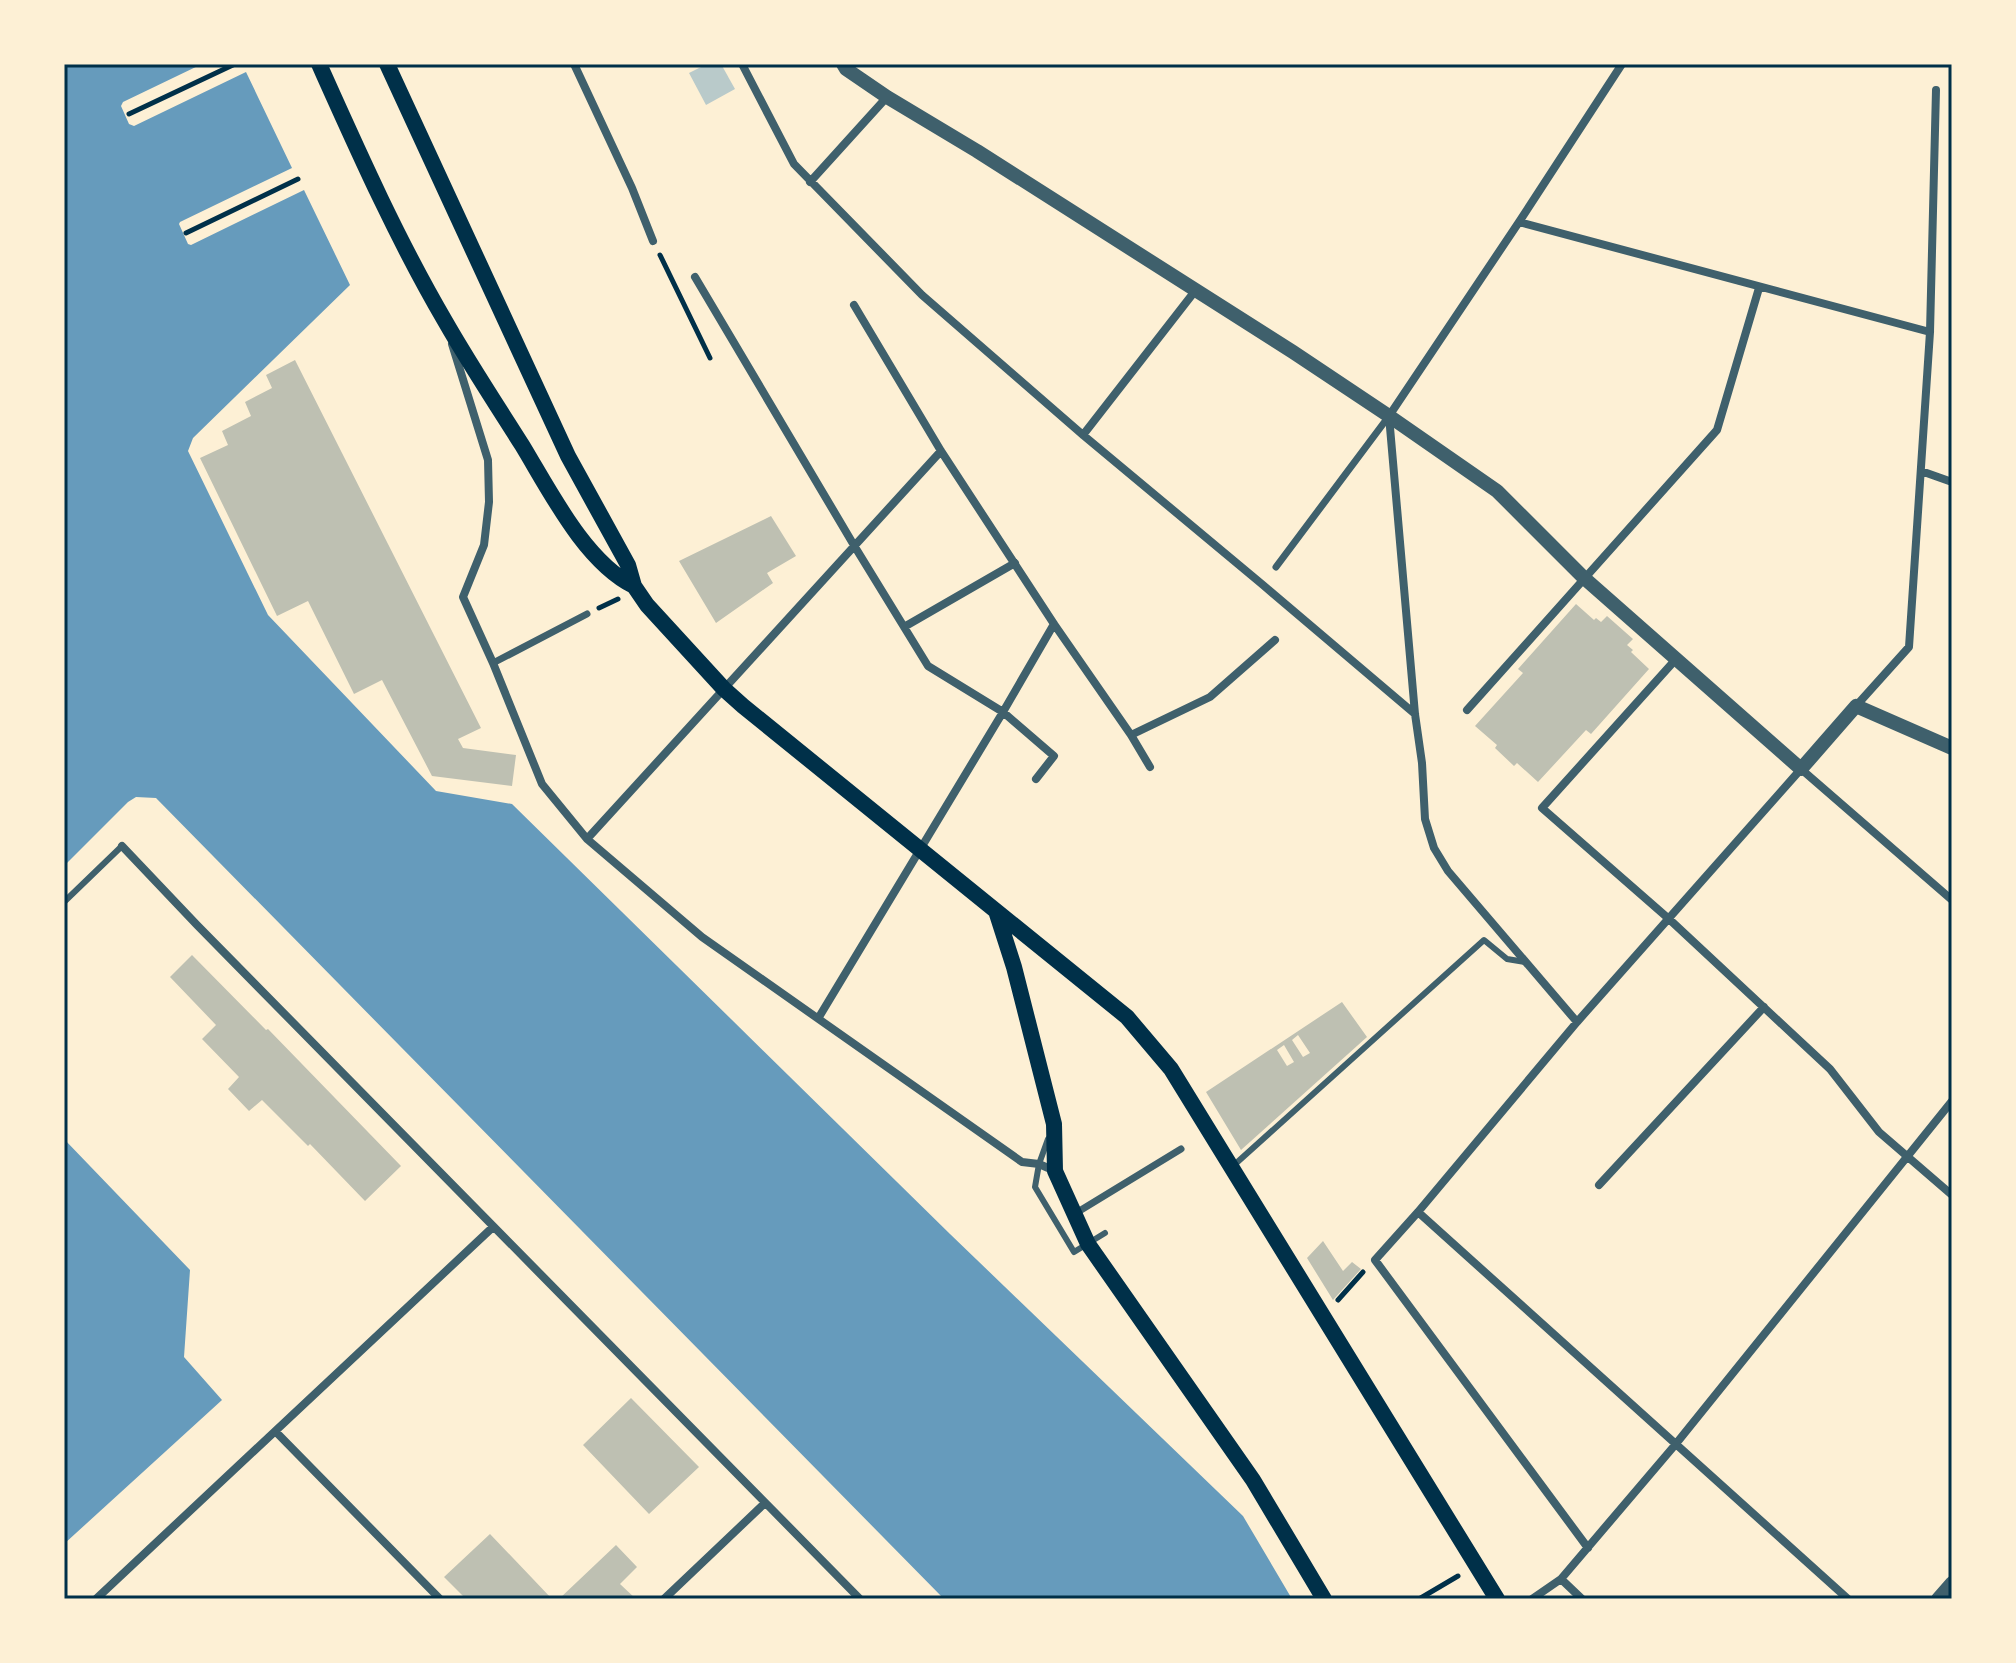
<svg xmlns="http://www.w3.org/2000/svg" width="2016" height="1663" font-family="'Source Serif 4',serif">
<rect width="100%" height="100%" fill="#fdf0d5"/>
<path fill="#b9caca" d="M707,64H721L735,89L706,105L689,73Z"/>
<path fill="#669bbc" d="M64,64H202L123,102L121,106L129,124L134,126L246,72L292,168L180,222L179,224L188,244L191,245L304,190L350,285L193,438L188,451L268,615L436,791L512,804L950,1234L1243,1516L1292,1599H944L156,798L136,797L128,802L64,866Z
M64,1139L190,1270L184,1357L222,1400L64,1544Z"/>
<path fill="#bec0b2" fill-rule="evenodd" d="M295,360L481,728L458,739L463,748L516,755L512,786L432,776L382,680L354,694L308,601L277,616L200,458L228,445L222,431L251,416L245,402L272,388L266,375Z
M771,516L796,556L767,573L773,583L716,623L679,561Z
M1576,604L1594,620L1596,618L1601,622L1607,616L1633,639L1627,645L1633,650L1631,652L1649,669L1591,734L1586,730L1538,782L1517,763L1514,766L1495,748L1497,745L1475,726L1523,673L1518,669Z
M192,955L266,1030L268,1029L401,1166L365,1201L310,1144L308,1146L262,1100L249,1111L228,1089L239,1077L202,1039L216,1025L170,977Z
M1342,1002L1367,1037L1241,1150L1206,1092ZM1298,1035L1310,1053L1303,1057L1292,1040ZM1284,1045L1294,1062L1287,1066L1277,1050Z
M1323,1241L1343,1271L1352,1262L1361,1269L1333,1300L1307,1258Z
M631,1398L699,1467L649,1514L583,1445Z
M490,1534L552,1599H466L444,1577Z
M616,1545L637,1567L620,1584L636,1599H559Z"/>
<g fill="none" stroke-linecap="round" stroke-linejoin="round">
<path stroke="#003049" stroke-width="5" d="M129,114L235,64
M186,233L298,179
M660,255L710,358
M599,608L618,599
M1338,1300L1363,1272
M1419,1599L1458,1576"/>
<path stroke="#3f606c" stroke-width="6" d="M64,902L122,846
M1048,1139L1039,1164L1035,1187L1074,1252L1105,1233
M1233,1166L1484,940L1507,959L1525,962"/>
<path stroke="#3f606c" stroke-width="7" d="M1276,567L1389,416
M493,663L587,614
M1076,1213L1181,1149"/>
<path stroke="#3f606c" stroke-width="8" d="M574,64L632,188L653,241
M742,64L794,164L922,295L1083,435L1263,585L1415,714
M810,182L887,97
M1519,222L1930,332
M695,277L855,547L928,666L1003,712L1054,756L1036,779
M854,305L941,451L1054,624L1131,735L1150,767
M452,344L488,460L489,502L484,545L463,597L493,663L542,784L587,839L702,937L1022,1162L1039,1164L1055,1171
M1083,435L1195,291
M1921,471L1952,482
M904,627L1015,563
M1677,658L1542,808L1669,919L1830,1069L1879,1132L1952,1195
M1856,706L1909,647L1930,332L1936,90
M1467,710L1717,430L1759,288
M1131,735L1210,697L1275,640
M587,839L941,451
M122,846L197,925L860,1599
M819,1017L1003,712L1054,624
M1577,1022L1448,871L1434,848L1425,819L1422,763L1415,714L1389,416L1519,222L1622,64
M1599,1185L1764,1007
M1418,1212L1848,1599
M276,1432L440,1599
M1588,1548L1375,1260L1418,1212L1577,1022L1801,769L1952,900
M1561,1579L1582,1599
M96,1599L493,1227
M664,1599L765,1503
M1532,1599L1561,1579L1675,1445L1952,1101"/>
<path stroke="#3f606c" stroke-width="14" d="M843,64L846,69L887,97L977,151L1293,352L1389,416L1497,491L1583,577L1801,769L1856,706L1952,748
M1938,1599L1952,1583"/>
<path stroke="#003049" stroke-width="16" d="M319,64C358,151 397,239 445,321C469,363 496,404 522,445C550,491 585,562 634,586
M387,64L568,456L628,565L634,586L647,605L724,689L743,706L1127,1017L1171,1069L1497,1599
M997,914L1014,967L1054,1124L1055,1171L1088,1244L1253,1480L1324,1599"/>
</g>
<rect width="2016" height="1663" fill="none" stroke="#fdf0d5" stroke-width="132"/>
<rect x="66" y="66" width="1884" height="1531" fill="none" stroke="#003049" stroke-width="3"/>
</svg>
